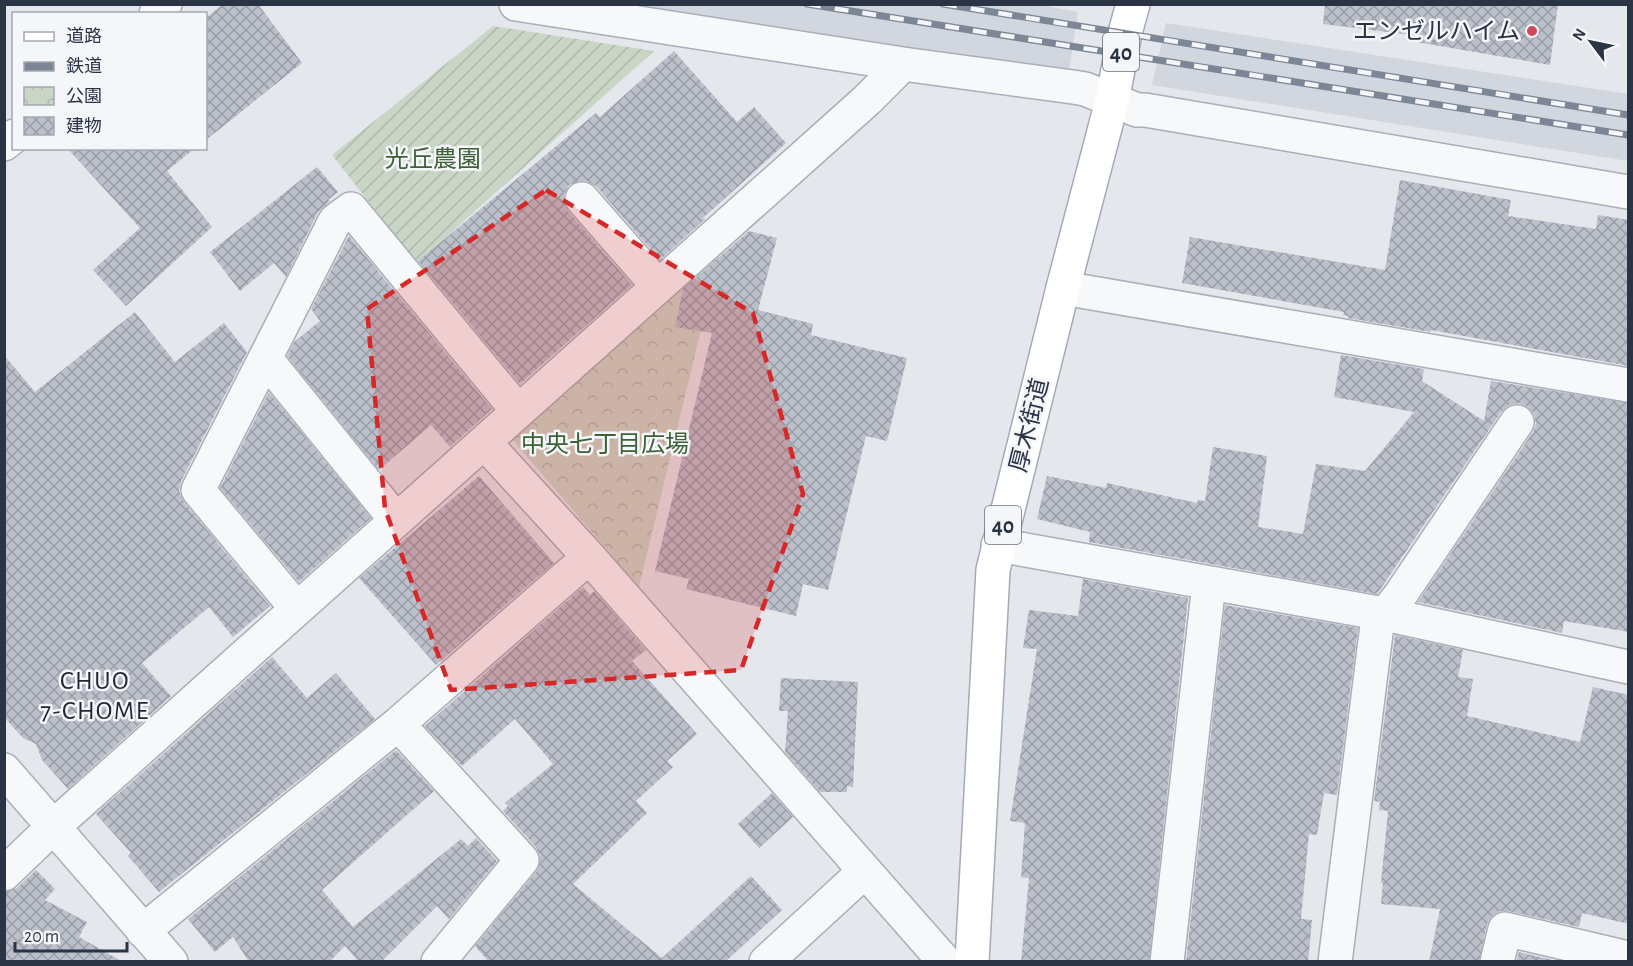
<svg xmlns="http://www.w3.org/2000/svg" width="1633" height="966" font-family="'Alegreya Sans','Noto Sans JP',sans-serif">
<defs>
<pattern id="park-crowns" width="20" height="18" patternUnits="userSpaceOnUse" patternTransform="scale(1.5)"><rect width="20" height="18" fill="#c9d6c5"/><path d="M2 6a3 3 0 1 1 6 0M12 15a3 3 0 1 1 6 0" fill="none" stroke="#adb8ab"/></pattern>
<pattern id="garden-furrows" width="10" height="10" patternUnits="userSpaceOnUse" patternTransform="scale(1.5)"><rect width="10" height="10" fill="#c9d6c5"/><path d="M-1 1l2-2M0 10L10 0M9 11l2-2" fill="none" stroke="#adb8ab"/></pattern>
<pattern id="building-cross-hatch" width="8" height="8" patternUnits="userSpaceOnUse" patternTransform="scale(1.5)"><rect width="8" height="8" fill="#bbc0ca"/><path d="M0 0l8 8M0 8l8-8" fill="none" stroke="#989da6"/></pattern>
</defs>
<rect width="100%" height="100%" fill="#e4e7ec"/>
<path fill="#d2d6de" d="M1035,4L1078,12L1069,71L628,5Z
M1166,23L1628,94V161L1152,85Z"/>
<path fill="url(#park-crowns)" d="M721,247L639,587L511,438Z"/>
<path fill="url(#garden-furrows)" d="M493,26L654,51L417,263L332,155Z"/>
<path fill="url(#building-cross-hatch)" d="M223,4H258L302,63L206,140V18Z
M1325,4H1558L1550,65L1411,41L1412,35L1323,24Z
M674,51L737,122L754,107L786,143L702,219H705L660,260L596,186L587,181H579L569,185L564,194V203L568,211L632,285L520,384L418,261L596,113L600,117Z
M67,148H195L167,171L212,227L126,306L93,270L140,228Z
M317,167L338,192L328,200L330,201L318,212L286,277L274,263L240,291L210,252Z
M1400,180L1511,200L1508,216L1596,229L1598,215L1629,220V366L1431,330V332L1348,318V316L1343,315L1344,312L1182,283L1190,237L1385,270Z
M749,231L777,238L758,310L813,324L811,335L907,358L887,441L866,436L828,590L803,584L796,616L686,589L689,579L655,571L712,333L675,327L683,289Z
M349,236L492,409L450,447L431,425L379,470L287,356L294,342L320,321L311,309Z
M135,312L175,362L224,323L247,352L181,481L179,491L184,502L270,606L233,637L209,607L142,663L171,696L68,789L42,760L36,744L23,738L4,717V355L35,392Z
M1341,355L1424,369L1422,381L1484,421L1491,381L1629,403V632L1564,621L1562,633L1418,602L1533,432L1536,424L1534,414L1528,407L1519,403L1509,405L1501,412L1377,594L1089,542L1090,532L1037,519L1047,476L1106,488L1107,483L1197,503L1198,500L1205,501L1213,447L1267,456L1258,527L1303,534L1316,464L1365,471L1414,412L1334,397Z
M269,392L371,518L299,582L220,488Z
M479,476L554,563L436,665L359,578Z
M1083,579L1188,598L1149,962H1021L1029,878L1021,877L1025,823L1010,821L1037,649L1023,648L1029,610L1078,616Z
M583,587L590,595L594,591L646,650L632,661L697,734L667,761L673,767L636,801L647,813L573,884L662,958L751,876L782,910L725,962H489L475,946L536,872L540,863V855L536,847L503,811L508,806L505,803L553,764L515,719L462,766L425,726Z
M1225,605L1358,628L1337,795L1324,793L1317,835L1309,834L1301,919L1312,920L1308,962H1186Z
M1395,635L1463,650L1458,677L1473,679L1467,716L1580,742L1593,687L1629,695V924L1582,913L1579,927L1509,911H1500L1492,916L1487,924L1479,962H1429L1440,909L1381,904L1383,883H1381L1388,811L1379,810L1380,802L1374,801Z
M272,657L307,698L336,673L375,719L159,892L128,856L131,853L96,814Z
M781,678L858,682L853,787L847,786V792H820L785,752L788,711H779Z
M396,750L434,791L322,890L353,927L461,839L468,846L476,838L497,861L449,919L437,906L381,962H359L345,946L329,962H249L233,937L215,952L188,919Z
M772,793L793,817L759,848L738,824Z
M36,870L55,889L45,900L87,922L79,937L123,962H4V892L17,888Z
M1519,952L1561,962H1516Z"/>
<g fill="none" stroke-linecap="round" stroke-linejoin="round">
<defs>
<path id="minor" d="M516,4L903,64L1073,87L1085,89L1137,110H1145L1628,192
M156,14L165,4
M4,144L14,136
M582,199L658,286
M1063,288L1628,385
M266,359L396,520
M484,442L589,557L945,962
M998,545L1384,614L1628,667
M297,609L198,490L335,221L351,209L518,411
M398,724L522,860L438,962
M4,770L171,962
M4,874L53,827L867,100L903,64
M143,931L398,724L589,557
M766,962L865,871
M1167,962L1209,583
M1335,962L1377,625L1401,594L1517,422
M1497,962L1505,929L1628,958"/>
<path id="major" d="M972,962L993,570L1063,288L1112,101L1125,33L1133,4"/>
</defs>
<use href="#minor" stroke="#a9aeb7" stroke-width="36"/>
<use href="#major" stroke="#a3abb8" stroke-width="36"/>
<use href="#minor" stroke="#f7f8fa" stroke-width="33"/>
<use href="#major" stroke="#fff" stroke-width="33"/>
<defs>
<path id="rail" d="M807,4L1628,135
M943,4L1628,115"/>
</defs>
<use href="#rail" stroke="#7d8696" stroke-width="7"/>
<use href="#rail" stroke="#f4f6f9" stroke-width="4.5" stroke-dasharray="14" stroke-linecap="butt"/>
</g>
<path fill="#d62828" fill-opacity="0.2" stroke="#d62828" stroke-width="4.5" stroke-dasharray="12 8" stroke-linejoin="round" d="M546,190L753,313L803,494L741,670L451,690L385,509L367,309Z"/>
<circle fill="#d1495b" stroke="#f4f6f9" stroke-width="2" cx="1532" cy="31" r="6"/>
<g text-anchor="middle" stroke-width="5" stroke-linejoin="round" paint-order="stroke">
<g fill="#f4f6f9" stroke="#676e7b" stroke-width="1.5">
<rect x="1103" y="33" width="36" height="38" rx="4.5"/>
<rect x="985" y="506" width="36" height="38" rx="4.5"/>
</g>
<g font-size="22" font-weight="bold" fill="#2b3445">
<text x="1121" y="60">40</text>
<text x="1003" y="533">40</text>
</g>
<g font-size="24" fill="#2b3445" stroke="#f4f6f9" text-anchor="end">
<text x="1520" y="39">エンゼルハイム</text>
</g>
<g font-size="24" fill="#3f6138" stroke="#f4f6f9">
<text x="433" y="167">光丘農園</text>
<text x="605" y="452">中央七丁目広場</text>
</g>
<g font-size="24" fill="#2b3445" stroke="#f4f6f9">
<text transform="translate(1029 425) rotate(-76)" y="8">厚木街道</text>
</g>
<g font-size="26" letter-spacing="1.5" fill="#1d2536" stroke="#f4f6f9">
<text x="95" y="689">CHUO<tspan x="95" dy="30">7-CHOME</tspan></text>
</g>
</g>
<rect width="1633" height="966" fill="none" stroke="#2b3445" stroke-width="12"/>
<rect x="12" y="12" width="195" height="138" fill="#f4f6f9" stroke="#a4a8b1" stroke-width="1.5"/>
<rect x="24" y="32" width="30" height="9" fill="#ffffff" stroke="#a4a8b1" stroke-width="1.5"/>
<text x="66" y="42" font-size="18" fill="#2b3445">道路</text>
<rect x="24" y="62" width="30" height="9" fill="#7d8696" stroke="#a4a8b1" stroke-width="1.5"/>
<text x="66" y="72" font-size="18" fill="#2b3445">鉄道</text>
<rect x="24" y="87" width="30" height="18" fill="url(#park-crowns)" stroke="#a4a8b1" stroke-width="1.5"/>
<text x="66" y="102" font-size="18" fill="#2b3445">公園</text>
<rect x="24" y="117" width="30" height="18" fill="url(#building-cross-hatch)" stroke="#a4a8b1" stroke-width="1.5"/>
<text x="66" y="132" font-size="18" fill="#2b3445">建物</text>
<g transform="translate(1591 42) rotate(302)" stroke="#f4f6f9" stroke-width="4.5" paint-order="stroke">
<path d="M0-4.5L10 22L0 15L-10 22Z" fill="#2b3445"/>
<text y="-9" font-size="16" font-weight="bold" text-anchor="middle" fill="#2b3445">N</text>
</g>
<path d="M15 942v9h112v-9" fill="none" stroke="#2b3445" stroke-width="3"/>
<text x="24" y="942" font-size="18" fill="#2b3445" stroke="#f4f6f9" stroke-width="4.5" paint-order="stroke">20 m</text>
</svg>
